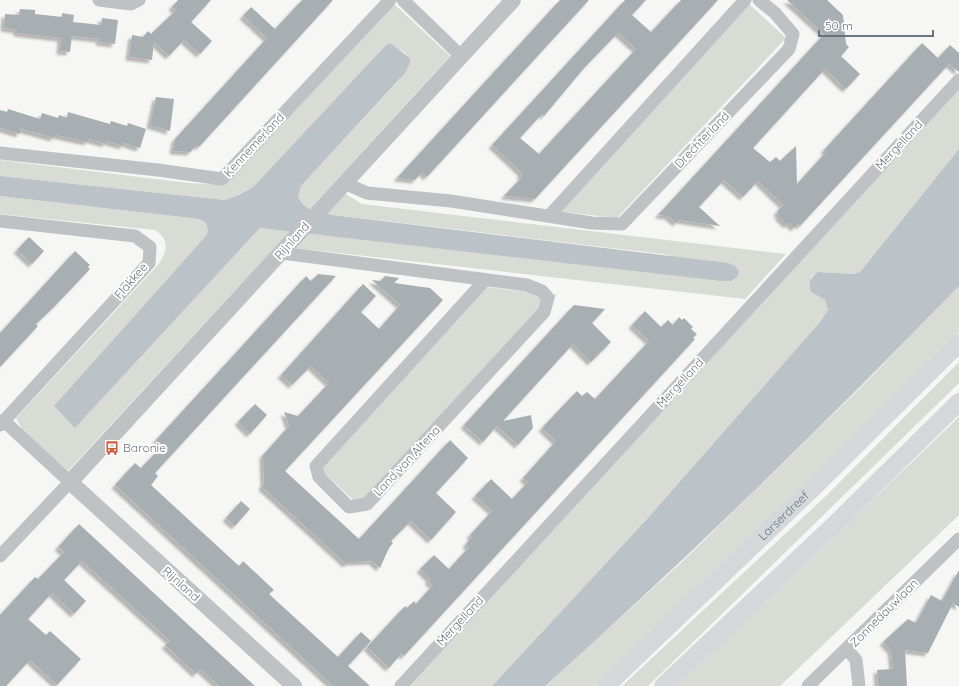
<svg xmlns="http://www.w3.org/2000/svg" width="959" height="686" font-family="Quicksand,sans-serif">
<defs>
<filter id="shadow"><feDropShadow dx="-3.5" dy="3.5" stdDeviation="1" flood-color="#0004"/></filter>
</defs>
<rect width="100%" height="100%" fill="#f6f6f4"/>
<path fill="#d8dcd5" d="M393,3L450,56L309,210L302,206L298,197L301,186L399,80L410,63L409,57L403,51L386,45L253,187L239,195L225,200L0,176V160L188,183L208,184L222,179Z
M749,4L786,38L617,218L557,211Z
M959,88V149L860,272L854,274L818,272L811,277V292L825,300L828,310L820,322L647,519L492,686H410Z
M344,193L362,204L786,254L745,299L295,248L308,233L624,269L671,255L326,214Z
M0,196L199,219L206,223L208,231L206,236L75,428L260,228L290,231L68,471L23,431L16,418L157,266C167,253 171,240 155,230L0,214Z
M959,286V332L701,587L596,686H545L683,561L867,381Z
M487,287L557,295L461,397L361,507L323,472L322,466Z
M959,362V383L648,686H622L827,495Z
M959,417V515L780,686H675L827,544Z"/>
<path fill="#bbc3c8" d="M390,43L410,58V63L405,73L301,186L298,197C305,212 318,212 333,215L728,263L735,266L739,271L737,277L731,281H722L260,228L75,428L54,406L206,236L208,231L206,223L199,219L0,196V176L225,200L239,195L253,187L386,45Z
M959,149V286C825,424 688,558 545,686H492L647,519L820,322L828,310L825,300L811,292C808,283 810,278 818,272L854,274L860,272Z"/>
<path fill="#a8afb3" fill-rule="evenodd" filter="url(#shadow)" d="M178,0H211L191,22L212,41L200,54L184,40L169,56L154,42L152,60L129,57L132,35L143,37L148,31L151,34L176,10L172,7Z
M302,0H333L199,147L197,145L190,152L173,151L175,139L267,38L243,16L251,7L275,29Z
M560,0H589L427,177L422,172L415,180L397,178Z
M625,0H646L632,15L651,32L681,0H718L535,199L504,196L522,177L520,175L522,173L492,145ZM618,33L636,49L539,154L520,138L542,114L544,116L585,67Z
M787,0H827L843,15L846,44L849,47L841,56L860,74L846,89L825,69L753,148L770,162L776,157L780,161L796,146L797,184L826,152L824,150L834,139L922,43L938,58L950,45L959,53V72L949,64L800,226L798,224L794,228L789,223L787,225L778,216L779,214L777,212L783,205L758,181L743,197L724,180L699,207L720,226L679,220L676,223L668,216L658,215L824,34Z
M20,9L35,10V14L62,17V13L74,15L73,22L101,25L102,18L118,20L115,44L99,42L100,39L72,36L70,52L60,51L61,38L17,33V30L4,28L5,14L19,15Z
M156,97L174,99L170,131L150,125Z
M8,109L40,119L42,113L58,118L59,115L67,118L68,112L110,124L111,121L127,126L128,123L146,129L140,148L124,143L123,146L106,141V144L89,139L88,142L55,135L54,138L21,129L20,134L0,128V110L7,112Z
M29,237L44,251L32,264L17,250Z
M75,251L90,265L88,267L90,269L54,307L36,324L38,326L0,367V333Z
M318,274L336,276L155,473L158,476L151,485L239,566L243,561L274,590L269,594L338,657L361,632L371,641L348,666L370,686H333L115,485L135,463L141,468L162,446L156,440L306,276L311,281Z
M385,276L399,278L394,283L430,288L443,300L285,471L359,539L450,440L468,458L436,493L456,512L431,540L411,521L391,541L393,543L389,548L380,568L372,561L349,562L346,564L262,487L264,483L263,455L289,426L284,412L298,416L329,383L311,366L292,385L281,375L363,284L376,296L361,312L379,329L400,305L372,280L380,281Z
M574,305L605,309L592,323L611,342L591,362L573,344L503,421L531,415L533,428L518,445L497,426L483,442L464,425Z
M645,311L661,327L668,320L673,325L679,317L682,320L684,318L693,327L691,329L697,334L693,338L695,339L404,656L401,654L389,668L367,647L405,606L407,608L414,601L416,604L433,585L428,581L430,579L420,569L434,555L449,569L469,547L466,544L472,537L470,535L492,511L475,496L491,479L512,499L528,482L523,478L556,441L542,428L577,391L582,396L587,392L595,399L649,341L632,325Z
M255,404L267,415L250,434L238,422Z
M241,501L250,509L235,526L226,518Z
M79,524L207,642L255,686H219L200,669L196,674L165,645L170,641L82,561L64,580L86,601L74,614L52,593L28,619L46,635L50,631L81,659L57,685L30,660L6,686H0V615L35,577L38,579L64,552L58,547Z
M959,570V607L953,603L928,653L905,650L907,686H878L877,670L893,669L891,650L883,642L908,619L916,623L931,595L942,601Z"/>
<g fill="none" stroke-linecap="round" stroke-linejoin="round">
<path stroke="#bec2c5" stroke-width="13" d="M99,0L131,4L139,0
M403,0L461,56
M0,153L158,170L222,179L390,0
M344,183L367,193L451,201L592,223L622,224L789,49L793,34L775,13L759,0
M549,216L745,0
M0,221L135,236L150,247L149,263L0,425
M282,253L527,285L542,291L548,298L544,312L367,504L349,507L319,477L316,466L485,280
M0,556L70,482L4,421
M847,649L856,660L859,686
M401,686L959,80
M808,686L959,539"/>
<path stroke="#bec2c5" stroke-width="16" d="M294,686L70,482L513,0"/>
<g stroke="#d5d8db" stroke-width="18">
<path id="s1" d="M606,686L814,487L959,343"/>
<path d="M663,686L834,525L959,402"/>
</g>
</g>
<defs>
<symbol id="bus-bare" viewBox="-9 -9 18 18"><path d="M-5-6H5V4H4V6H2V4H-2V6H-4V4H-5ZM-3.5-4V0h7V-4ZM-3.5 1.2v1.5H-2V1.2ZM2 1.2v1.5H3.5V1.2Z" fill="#cd603c" stroke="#fff" stroke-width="2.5" paint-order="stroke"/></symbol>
</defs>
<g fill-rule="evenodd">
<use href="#bus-bare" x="102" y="438" width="20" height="20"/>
</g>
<g text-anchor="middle" stroke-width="4" stroke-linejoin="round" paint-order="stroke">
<g font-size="12" fill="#697681" stroke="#fff">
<text transform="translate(702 140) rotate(-46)" y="4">Drechterland</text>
<text transform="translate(254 145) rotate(-47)" y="4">Kennemerland</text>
<text transform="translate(899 145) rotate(-47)" y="4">Mergelland</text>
<text transform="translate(292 241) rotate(-48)" y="4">Rijnland</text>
<text transform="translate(131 281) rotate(-49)" y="4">Flakkee</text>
<text transform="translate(680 383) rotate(-47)" y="4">Mergelland</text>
<text transform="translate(407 461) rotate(-47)" y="4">Land van Altena</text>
<text dy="4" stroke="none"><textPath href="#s1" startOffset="246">Larserdreef</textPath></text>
<text transform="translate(181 584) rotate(42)" y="4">Rijnland</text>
<text transform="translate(884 613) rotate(-45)" y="4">Zonnedauwlaan</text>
<text transform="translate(460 621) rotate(-47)" y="4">Mergelland</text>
</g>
<g font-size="12" fill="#697681" stroke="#fff" text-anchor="start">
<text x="123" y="452">Baronie</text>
</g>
</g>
<path d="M819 30v6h114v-6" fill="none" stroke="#697681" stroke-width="2"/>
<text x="825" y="30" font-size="12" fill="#697681" stroke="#ffffff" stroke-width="3" paint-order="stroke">50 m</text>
</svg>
